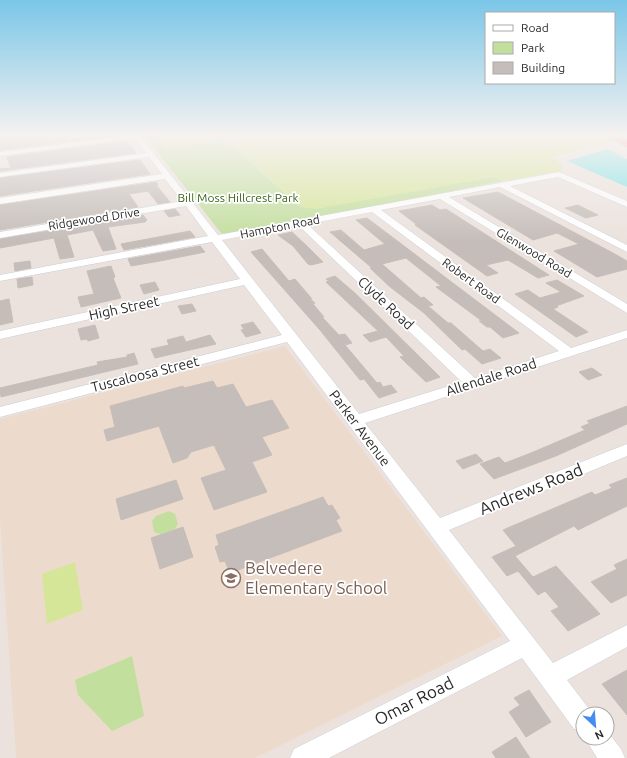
<svg xmlns="http://www.w3.org/2000/svg" width="627" height="758" font-family="Ubuntu,sans-serif">
<rect width="100%" height="100%" fill="#ebe2dd"/>
<path fill="#ecdbcd" d="M285,346L502,636L255,758H16L0,520V419Z"/>
<path fill="#c2df9d" d="M145,136H220L301,207L494,177L503,181L228,235L221,233Z
M169,511L175,514L178,524L175,529L161,534L154,532L152,521L156,516Z
M132,656L144,716L112,731L78,695L75,680Z"/>
<path fill="#d6e699" d="M154,136H215L221,141L164,149Z
M220,136H602L615,142L552,157L563,165L561,171L503,181L494,177L316,209L301,207Z
M75,562L83,610L47,624L42,574Z"/>
<path fill="#76e2e7" d="M607,149L627,159V187L567,161Z"/>
<path fill="#c4bdb9" stroke="#c7beb7" d="M22,136H45L47,139L67,137L68,140L93,136H112L0,150V138Z
M127,141L136,153L0,171V169L11,168L7,157Z
M140,160L150,174L0,196V178Z
M156,182L158,185H156L170,202L158,204L148,191L129,194L138,207L0,230V205Z
M498,192L613,253L627,261V269L597,277L554,251L579,244L557,233L533,240L463,198Z
M432,205L440,210L446,209L549,275L538,278L508,260L486,265L498,273L487,276L415,225L416,224L399,211Z
M578,205L598,215L586,218L565,208Z
M175,209L180,215L169,217L164,211Z
M143,215L147,220L145,222L108,227L116,249L103,251L93,230L67,235L74,257L60,259L54,238L0,248V239Z
M367,218L519,333L503,338L490,327H487L479,321H482L436,287L441,286L406,258L382,264L421,298L424,297L433,305L428,306L448,323H451L483,351L490,349L501,358L482,364L465,349L462,350L424,313L389,286L370,268H372L330,232L341,230L364,250L385,244L356,220Z
M190,231L195,237L124,250L121,244Z
M292,232L310,249L323,262L311,265L308,264L293,246L278,235Z
M200,246L205,252L160,261L131,266L128,259Z
M262,249L289,281L295,279L312,299H310L315,303L313,304L324,317H322L339,335L345,334L352,343L345,345L377,383L380,382L383,387L391,385L397,392L379,398L364,379L360,380L320,330L251,252Z
M30,261L31,268L15,271L14,263Z
M111,266L115,277L113,278L121,298L81,307L78,297L94,294L87,271Z
M335,276L356,294L440,377L426,382L400,357L404,356L386,337L370,342L363,335L378,331L326,282L329,281L326,279Z
M32,277L33,285L18,288L17,279Z
M557,280L584,296L556,306L558,307L553,309L588,332L576,337L515,294L528,290L540,298L561,292L546,283Z
M155,282L159,290L144,294L140,285Z
M9,299L13,322L0,325V301Z
M192,304L196,311L182,314L178,306Z
M253,322L261,333L246,337L241,330L244,329L241,325Z
M95,325L99,338L88,341L87,339L81,340L78,329Z
M210,335L216,344L155,358L151,349L169,345L167,340L183,336L186,342Z
M134,353L138,364L1,397L0,388L85,368L98,365L97,362L127,357V355Z
M592,368L602,375L588,380L579,372Z
M213,381L217,388L233,384L246,407L272,400L289,428L262,437L272,455L252,462L267,492L214,510L201,478L226,470L214,445L191,452L187,458L173,463L159,426L107,441L104,430L115,427L110,406L183,386L184,388Z
M627,406V424L556,456L494,479L480,464L499,457L505,463L531,453L585,430L581,427L590,423L587,421Z
M476,454L483,461L463,469L456,461Z
M627,478V506L578,530L574,526L515,556L533,577L556,566L600,614L568,631L551,611L559,607L545,591L538,595L518,571L507,576L492,557L516,546L503,530L592,492L595,495L612,488L609,485Z
M176,480L183,499L121,520L116,499Z
M323,497L328,506L332,505L340,518L336,520L342,531L230,573L225,561L220,562L215,547L219,545L216,535Z
M183,527L193,557L160,569L151,538Z
M627,559V595L611,603L591,582L617,569L614,565Z
M627,670V715L602,684Z
M529,690L551,722L526,737L509,712L520,705L514,698Z
M516,737L530,758H496L492,752Z"/>
<g fill="none" stroke-linecap="round" stroke-linejoin="round">
<defs>
<path id="minor" d="M124,136H140L218,235L559,172L627,201V207L558,177L510,186L627,245V252L500,187L449,197L627,304V313L440,199L381,210L571,348L627,330V338L365,423L440,518L627,444V456L449,530L553,663L627,625V647L567,680L593,714H583V732L574,729L522,658L329,758H290L294,749L510,641L287,342L0,417V407L282,335L244,285L0,339V331L240,279L212,242L0,281V275L208,236L186,206L0,238V232L182,201L165,179L0,204V198L162,174L149,157L0,177V173L146,153L135,138L0,156V152ZM372,212L559,351L475,378L307,224ZM298,225L462,382L359,414L222,240Z
M607,731L621,749L625,758H597L585,738H607Z"/>
<path id="highway" d="M606,136H618L627,140V147Z"/>
</defs>
<use href="#minor" stroke="#c8ced7" stroke-width="1"/>
<use href="#highway" stroke="#c3c3c3" stroke-width="1"/>
<use href="#minor" fill="#fff" fill-rule="evenodd"/>
<use href="#highway" fill="#f57f5f" fill-rule="evenodd"/>
</g>
<linearGradient id="sky" x2="0" y2="1"><stop stop-color="#7ac6e8"/><stop offset="0.56" stop-color="#f6f2f0"/><stop offset="1" stop-color="#f6f2f0" stop-opacity="0"/></linearGradient>
<rect width="627" height="242" fill="url(#sky)"/>
<defs>
<symbol id="school-ring" viewBox="-11 -11 22 22"><circle r="9.5" fill="#fff" stroke="#8d6e63" stroke-width="1.5"/><path d="M0-5L7-2L0 1L-7-2ZM-4 1L0 2.5L4 1V4Q0 6-4 4Z" fill="#8d6e63"/></symbol>
</defs>
<g fill-rule="evenodd">
<use href="#school-ring" x="220" y="567" width="22" height="22"/>
</g>
<g text-anchor="middle" stroke-width="3.5" stroke-linejoin="round" paint-order="stroke">
<g font-size="12" fill="#3c631e" stroke="#fff">
<text x="238" y="202">Bill Moss Hillcrest Park</text>
</g>
<g font-size="12" fill="#2a2a2a" stroke="#fff">
<text transform="translate(94 219) rotate(-9)" y="4">Ridgewood Drive</text>
<text transform="translate(280 227) rotate(-11)" y="4">Hampton Road</text>
<text transform="translate(534 253) rotate(31)" y="4">Glenwood Road</text>
<text transform="translate(471 281) rotate(36)" y="4">Robert Road</text>
</g>
<g font-size="14" fill="#2a2a2a" stroke="#fff">
<text transform="translate(386 303) rotate(43)" y="5">Clyde Road</text>
<text transform="translate(124 308) rotate(-12)" y="5">High Street</text>
<text transform="translate(145 374) rotate(-14)" y="5">Tuscaloosa Street</text>
<text transform="translate(491 377) rotate(-18)" y="5">Allendale Road</text>
<text transform="translate(360 428) rotate(53)" y="5">Parker Avenue</text>
</g>
<g font-size="17" fill="#2a2a2a" stroke="#fff">
<text transform="translate(531 489) rotate(-22)" y="6">Andrews Road</text>
<text transform="translate(414 701) rotate(-27)" y="6">Omar Road</text>
</g>
<g font-size="17" fill="#785e54" stroke="#fff" text-anchor="start">
<text x="245" y="574">Belvedere<tspan x="245" dy="20">Elementary School</tspan></text>
</g>
</g>
<rect x="485" y="12" width="130" height="72" fill="#ffffff" stroke="#aaaaaa"/>
<rect x="493" y="25" width="20" height="6" fill="#ffffff" stroke="#aaaaaa"/>
<text x="521" y="32" font-size="12" fill="#2a2a2a">Road</text>
<rect x="493" y="42" width="20" height="12" fill="#c2df9d" stroke="#aaaaaa"/>
<text x="521" y="52" font-size="12" fill="#2a2a2a">Park</text>
<rect x="493" y="62" width="20" height="12" fill="#c4bdb9" stroke="#aaaaaa"/>
<text x="521" y="72" font-size="12" fill="#2a2a2a">Building</text>
<g transform="translate(595 726) rotate(154)"><circle r="19" fill="#ffffff" stroke="#aaaaaa"/>
<path d="M0-3L7 15L0 10L-7 15Z" fill="#468bef"/>
<text y="-6" font-size="11" font-weight="bold" text-anchor="middle" fill="#2a2a2a">N</text>
</g>
</svg>
